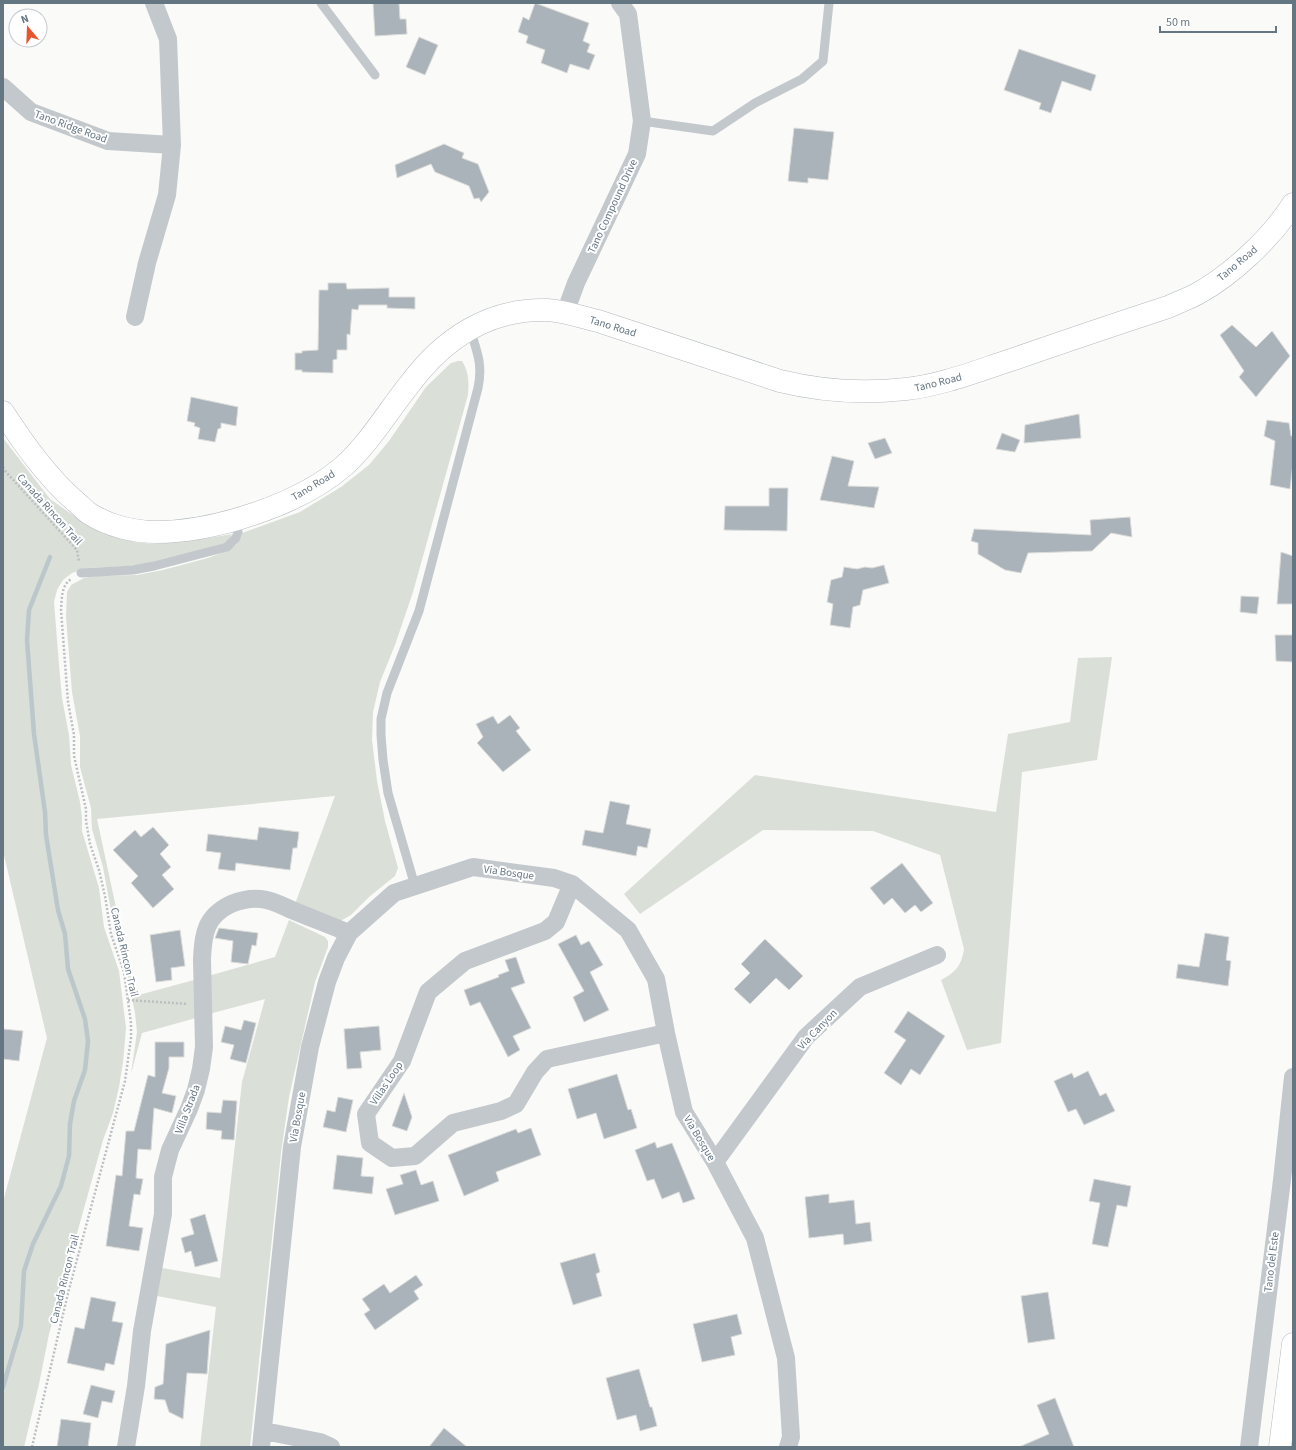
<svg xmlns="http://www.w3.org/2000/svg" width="1296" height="1450" font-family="'Source Sans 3',sans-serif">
<rect width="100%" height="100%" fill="#fafaf8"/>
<path fill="#dadfd7" d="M458,361H462C469,372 469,383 468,395L413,592L395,645L380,682L373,712L372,740L377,781L385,821L398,868L395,876L369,897L351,915L342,920L333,921L295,904L335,796L97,819L135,996L194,980L196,1018L142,1033L131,1074L137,1032L135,1013L127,972L116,938L103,867L92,829L91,808L80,767V736L72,692L66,617L67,592L71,585L84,578L96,576L137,575L163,570L208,558L226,551L236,545L241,538L242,533L300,512L341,487L369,465L389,441L426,387L451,363Z
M3,438L50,499L87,525L102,533L134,542L155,544L209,538L232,534L230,540L225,543L153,563L130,566L87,568L72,573L63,580L57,590L54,602L59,665L62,698L69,735L71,765L80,802L82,817V831L99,888L104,927L119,971L126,1028L123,1062L119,1087L113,1113L103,1140L49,1334L39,1384L24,1447H3V1202L47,1038L3,851Z
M1112,657L1097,760L1022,772L1001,1043L967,1050L941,980C955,973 962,965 964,949L940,855L873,831L763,830L640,914L624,894L755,775L996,812L1008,734L1070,722L1078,658Z
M289,920L325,937L328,941V947L315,982L289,1097L281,1153L250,1447H200L216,1307L157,1296L162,1268L220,1278L242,1082L265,999L209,1014L208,976L275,957Z"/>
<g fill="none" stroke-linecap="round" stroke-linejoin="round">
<path stroke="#bbc7cb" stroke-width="4.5" d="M3,1387L21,1326L24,1271L33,1244L61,1186L69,1156L70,1124L74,1101L85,1070L88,1041L85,1019L68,969L65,934L58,910L46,835L45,812L34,734L27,640L29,610L50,557"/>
</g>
<path fill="#aab3b9" stroke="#dcdcda" d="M373,3H399L400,19H406L407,34L375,36Z
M535,3L589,23L583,41L590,44L587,52L595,55L589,70L570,64L567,73L541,63L545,50L526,43L528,36L518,32L523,17L529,20Z
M419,37L438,45L425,75L406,67Z
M1019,49L1096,75L1091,91L1062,81L1051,113L1039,109L1041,103L1004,90Z
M794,128L834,132L828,180L808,178V183L788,181Z
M444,144L464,153L462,158L478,164L489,192L481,202L479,198L474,199L469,186L435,172L431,164L397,178L395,165Z
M328,283H346L347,289L389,288V297H415V309L387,308V305H359L358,310L352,309L350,335L347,334V350H337V359L333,360V373L302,372V370H295V353H302V351L318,350L319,290H328Z
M1232,325L1256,347L1272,331L1290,356L1256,397L1239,377L1244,371L1220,335Z
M191,397L238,407L236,426L221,423V428L218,429L215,442L198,439L200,428L194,426L195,423L187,421Z
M1079,414L1081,438L1024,443L1025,425Z
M1267,420L1289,423L1291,436H1293V463L1290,489L1270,485L1275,441L1264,436Z
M1002,433L1020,440L1015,452L996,449Z
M885,438L892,453L875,459L868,443Z
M832,456L854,461L848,486L879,487L874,508L820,500Z
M769,488H788L787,531L724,530L725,506H769Z
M1130,517L1132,537L1111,533L1092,551L1028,553L1021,573L1005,570L978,554V543L971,541L974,529L1091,535L1090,520Z
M1281,552L1293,556V604H1277Z
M884,565L889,583L863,590L860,605L853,607L850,628L830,625L833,604L827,602L831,580L842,577L844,567L857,569L865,567L872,568Z
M1241,596L1259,597L1257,614L1240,612Z
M1275,635H1293V662L1276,661Z
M510,715L520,728L516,731L531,750L503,772L477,743L483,737L476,724L493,716L498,724Z
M610,801L630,805L626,824L651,829L647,848L638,846L636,856L582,845L585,830L603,833Z
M153,827L169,845L160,854L171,867L162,875L174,889L153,908L131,883L138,876L113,850L135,830L141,837Z
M259,827L299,832L297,848H293L290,870L236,863L235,871L218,869L221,853L206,851L208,834L257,840Z
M902,863L933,903L921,912L915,905L905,913L892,898L884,905L870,888Z
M219,928L258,933L256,946L252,945L248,964L231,962L233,941L215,938Z
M180,930L185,966L171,968L172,980L156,982L150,935Z
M1205,933L1229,937L1226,960L1231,961L1228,986L1176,978L1178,964L1199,967Z
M576,935L581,945L589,941L603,965L590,972L609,1010L584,1022L573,997L584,991L558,944Z
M765,939L803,976L789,990L776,978L750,1004L734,989L750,973L741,964Z
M516,957L525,983L511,988L531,1028L513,1036L520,1050L508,1057L480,1002L470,1006L464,990L499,977L498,975L509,971L505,960Z
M908,1011L945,1036L920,1075L911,1069L901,1085L884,1073L906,1040L894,1032Z
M244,1020L256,1023L246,1063L230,1059L234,1045L221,1042L225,1026L241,1030Z
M379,1026L381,1050L360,1052L362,1068L347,1069L344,1029Z
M3,1029L23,1031L19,1061L3,1059Z
M155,1042H184V1057H169V1068L162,1093L176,1096L172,1113L154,1108L151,1150L138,1149L136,1178L143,1179L140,1195L134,1194L129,1226L143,1228L139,1251L106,1246L116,1175L122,1176L126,1131H134L148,1075L155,1077Z
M1088,1071L1100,1096L1106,1093L1115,1111L1084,1125L1076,1109L1068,1112L1054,1081L1072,1073L1074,1078Z
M617,1074L628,1110L631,1109L637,1128L604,1139L596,1113L577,1119L568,1089Z
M404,1093L412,1117L407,1131L392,1126Z
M338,1097L353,1100L346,1132L323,1127L327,1110L335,1112Z
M223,1100L237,1101L234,1140L221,1139L222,1131L206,1129L207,1112L221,1113Z
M531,1128L541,1155L496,1172L499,1181L464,1196L448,1155L516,1129L518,1133Z
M655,1142L657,1148L672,1143L695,1199L683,1203L679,1192L662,1199L654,1179L647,1181L635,1150Z
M337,1155L363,1158L361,1176L374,1177L372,1194L333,1189Z
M416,1170L421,1185L433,1181L439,1201L395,1215L386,1189L403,1184L400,1175Z
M1094,1179L1131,1186L1127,1207L1117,1205L1108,1247L1092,1244L1100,1203L1089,1201Z
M829,1194V1203L854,1200L856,1224L870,1222L872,1241L844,1245L843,1234L809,1238L805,1197Z
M205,1214L218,1261L195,1267L191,1251L185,1253L181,1238L194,1234L190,1219Z
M595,1253L600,1272L596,1274L602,1296L573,1305L560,1263Z
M416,1275L423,1285L414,1291L419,1299L375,1330L364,1314L370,1310L362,1299L384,1284L390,1293Z
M1048,1292L1055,1339L1028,1343L1021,1296Z
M91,1297L116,1302L112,1321L123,1323L114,1365L106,1363L104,1371L67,1363L75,1327L84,1329Z
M737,1314L742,1334L731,1337L735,1355L702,1362L693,1324Z
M210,1330L207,1374L187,1373L183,1419L169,1412L165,1400L154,1399L155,1387L163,1384L166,1344Z
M639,1369L650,1407H652L657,1426L640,1431L636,1415L617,1420L606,1378Z
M91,1385L115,1391L112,1403L102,1401L98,1418L83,1414Z
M1055,1398L1074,1447H1019L1049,1434L1037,1405Z
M61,1419L91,1423L88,1447H57Z
M444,1428L467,1447H429Z"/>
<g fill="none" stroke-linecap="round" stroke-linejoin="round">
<defs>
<path id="secondary" d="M3,412C24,444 47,477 76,502C81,506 85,511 90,514C109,526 134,532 156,532C215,532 301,504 345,465C370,442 388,411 409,385C443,339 489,308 548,310C564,311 581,317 598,321L780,381C821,391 863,394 906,389C942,385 977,371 1011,360C1063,342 1116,324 1168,307C1178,302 1188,299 1197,294C1233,274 1271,238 1293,204"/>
<path id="highway" d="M1280,1447L1293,1344"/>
</defs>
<use href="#secondary" stroke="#b3babf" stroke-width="23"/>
<use href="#highway" stroke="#b4b9bd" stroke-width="23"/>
<path stroke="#bbbfc2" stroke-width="2.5" stroke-dasharray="2 2" stroke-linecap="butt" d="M3,467L6,472L77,550L79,562
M128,1000L188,1004
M32,1447L68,1293L125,1081L131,1038V1023L124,972L111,934L105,896L99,870L90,844L86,821V809L74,756V735L68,702L61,610C62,598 61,586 71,579"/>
<path stroke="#c3c8cc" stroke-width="9" d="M321,3L375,75
M642,121L713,131L755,103L802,79L823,61L829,3
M81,573L133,570L154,566L227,547L236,538L238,532L236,520
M415,886L388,793L383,760L381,735V719L387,693L419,611L478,388C483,364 477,352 470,329"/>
<path stroke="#c3c8cc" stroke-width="18" d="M3,87L31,112L108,141L172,145
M565,313L576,283L637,154L642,121L628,14L620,3
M135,317L147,263L167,195L172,145L168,39L154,3
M572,884L556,922L545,931L465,961L428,992L402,1061L366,1114L370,1143L392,1158L415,1156L453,1123L501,1111L516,1104L535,1072L547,1059L666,1033
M715,1162L806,1037L860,987L937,955
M264,1431L320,1442L331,1447
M126,1447L136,1386L142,1331L163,1214V1177L170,1150L189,1109L196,1090L201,1069L204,1047L202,959C203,933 206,916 231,904C241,900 251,898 261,899C272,900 283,906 292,910C311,918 330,925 349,933
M261,1447L292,1147L310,1047L327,982L336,958L349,933L394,893L473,867L554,878L572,884L628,930L656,979L666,1033L684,1112L715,1162L755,1238L786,1358L791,1437L788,1447
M1249,1447L1282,1180L1293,1077"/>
<use href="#secondary" stroke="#fff" stroke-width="22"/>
<use href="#highway" stroke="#fff" stroke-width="22"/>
</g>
<g text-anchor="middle" stroke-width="4" stroke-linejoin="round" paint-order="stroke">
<g font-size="11" fill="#657683" stroke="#fff">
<text transform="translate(71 126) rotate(20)" y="4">Tano Ridge Road</text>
<text transform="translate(612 206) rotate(-65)" y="4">Tano Compound Drive</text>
<text transform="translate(1237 263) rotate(-40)" y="4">Tano Road</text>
<text transform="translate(613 326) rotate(17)" y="4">Tano Road</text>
<text transform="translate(938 382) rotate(-14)" y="4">Tano Road</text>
<text transform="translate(313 485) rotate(-31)" y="4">Tano Road</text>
<text transform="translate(50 509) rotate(48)" y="4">Canada Rincon Trail</text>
<text transform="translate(509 872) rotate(8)" y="4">Via Bosque</text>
<text transform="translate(125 952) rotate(77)" y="4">Canada Rincon Trail</text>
<text transform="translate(817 1029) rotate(-46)" y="4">Via Canyon</text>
<text transform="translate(386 1083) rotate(-56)" y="4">Villas Loop</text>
<text transform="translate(187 1109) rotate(-69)" y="4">Villa Strada</text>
<text transform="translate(297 1117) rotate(-80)" y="4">Via Bosque</text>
<text transform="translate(700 1138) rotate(59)" y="4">Via Bosque</text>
<text transform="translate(1271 1262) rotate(-83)" y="4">Tano del Este</text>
<text transform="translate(64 1279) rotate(-76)" y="4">Canada Rincon Trail</text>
</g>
</g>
<rect width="1296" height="1450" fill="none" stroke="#657683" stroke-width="8"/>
<g transform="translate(28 28) rotate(341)"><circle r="19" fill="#ffffff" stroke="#c1c8cd"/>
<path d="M0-3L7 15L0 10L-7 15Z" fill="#e4572e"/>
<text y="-6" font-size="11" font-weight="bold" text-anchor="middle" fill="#657683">N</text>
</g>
<path d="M1160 26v6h116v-6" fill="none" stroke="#657683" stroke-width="2"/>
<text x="1166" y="26" font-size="12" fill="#657683" stroke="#ffffff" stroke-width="3" paint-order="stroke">50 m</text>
</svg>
